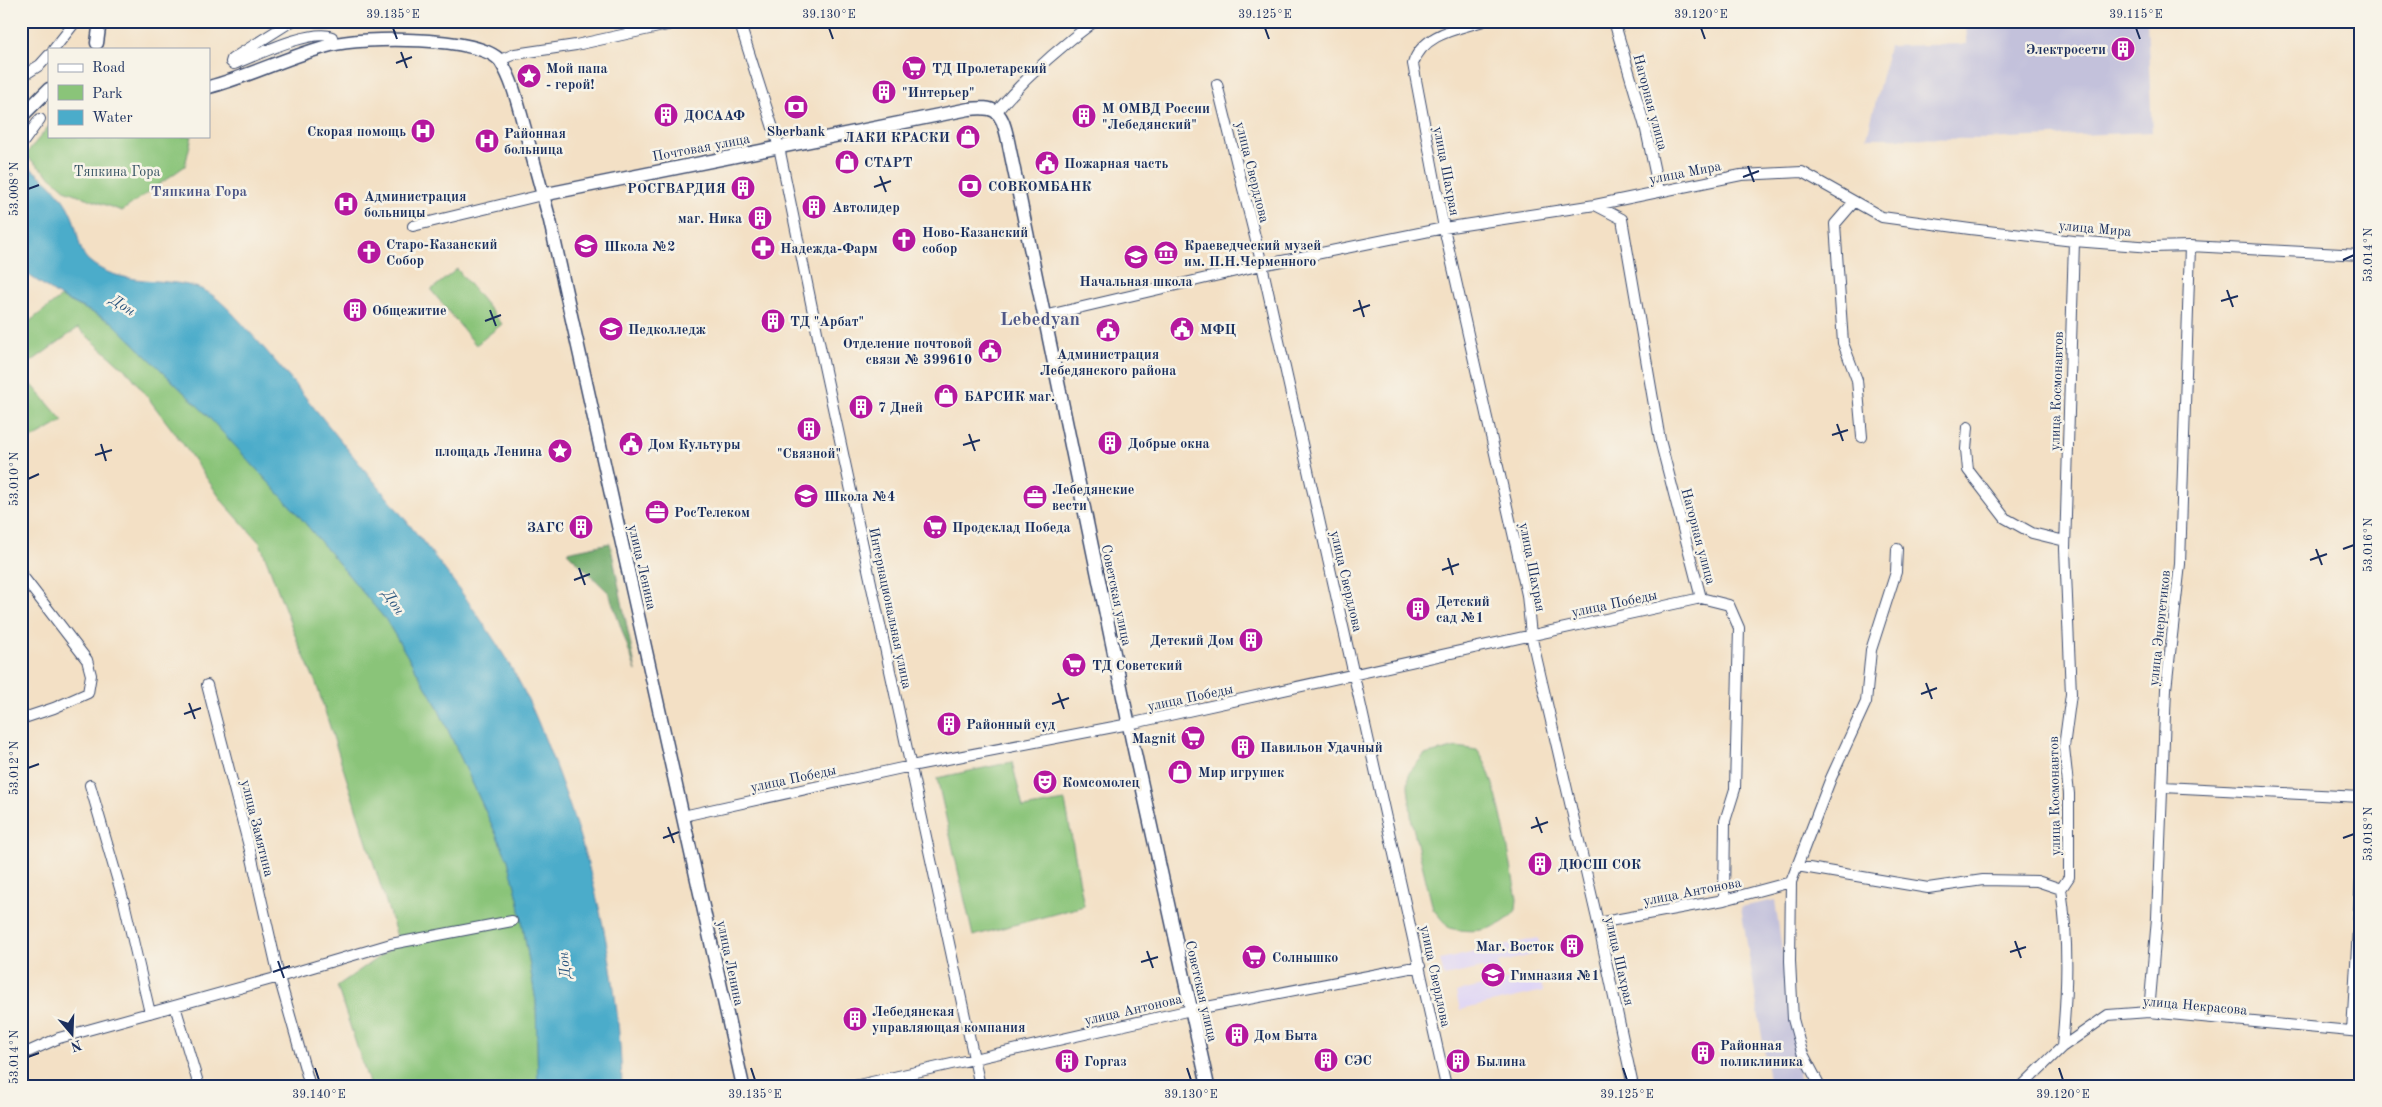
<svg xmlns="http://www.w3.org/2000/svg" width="2382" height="1107" font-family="'Old Standard TT',serif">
<rect width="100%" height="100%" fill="#f7f3e8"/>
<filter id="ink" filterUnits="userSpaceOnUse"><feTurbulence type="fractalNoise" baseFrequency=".02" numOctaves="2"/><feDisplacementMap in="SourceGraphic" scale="10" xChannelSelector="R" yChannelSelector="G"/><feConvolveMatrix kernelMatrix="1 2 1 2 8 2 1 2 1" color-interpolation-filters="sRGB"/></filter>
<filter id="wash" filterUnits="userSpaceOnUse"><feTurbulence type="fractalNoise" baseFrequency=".0096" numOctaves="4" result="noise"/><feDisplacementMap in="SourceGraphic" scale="20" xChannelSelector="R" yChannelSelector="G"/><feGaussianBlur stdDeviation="1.12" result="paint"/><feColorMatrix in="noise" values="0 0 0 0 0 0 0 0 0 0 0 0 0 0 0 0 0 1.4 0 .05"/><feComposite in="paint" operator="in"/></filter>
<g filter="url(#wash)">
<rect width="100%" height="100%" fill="#f3e0c5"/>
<path fill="#dfd5f5" d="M1538,938L1541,953L1498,963L1502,981L1539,973L1543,991L1460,1010L1456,992L1487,985L1483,968L1444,976L1440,960Z"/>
<path fill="#c3c1db" d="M1966,21H2147L2152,132L1985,139L1867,138L1889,46L1967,44Z
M1775,900L1801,1086H1770L1741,907Z"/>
<path fill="#8ac479" stroke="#527a6c" d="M49,126V136H192L185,166L122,211L67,191L25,155Z
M457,269L502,324L476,345L431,290Z
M61,297L112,322L203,411L295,511L386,620L436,704L508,860L518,898L536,1001L538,1086H370L337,986L399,943L316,683L298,643L260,543L223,502L183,444L130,374L78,328L21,369V328Z
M21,372L63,421L21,445Z
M1457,747L1477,750C1498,775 1510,863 1517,899L1516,910C1500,931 1474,934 1449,928L1433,909L1412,823L1408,786L1409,773L1424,755Z
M1012,762L1023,808L1065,801L1084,906L973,936L937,778Z"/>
<path fill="#6faa69" stroke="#456c64" d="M610,543L636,671L609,593L567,552Z"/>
<path fill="#4bacca" stroke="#336e94" d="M21,161C43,178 62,191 72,216C78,229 78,251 88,260C123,292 183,271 215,297C230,309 243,325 256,339C289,376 319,414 350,452C408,523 469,594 515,674C533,706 546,741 559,776C597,878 619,977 622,1086H538L536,1001L518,898L508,860L436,704L386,620L295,511L203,411L112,322L61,297L21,270Z"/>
</g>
<g filter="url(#ink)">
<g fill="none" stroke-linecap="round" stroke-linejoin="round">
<defs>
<path id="minor" d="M292,21L232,59L231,62L234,64C255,56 312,28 332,37L333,44
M739,21L779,147L824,366L980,1086
M1483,21C1457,29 1422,34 1413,64L1444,228L1527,595L1531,635L1598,923L1633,1086
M1614,21L1646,130L1659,191
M54,49L76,21
M500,60L515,54L576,45L686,21
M21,77L40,65L49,55
M1217,84L1262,265L1446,1086
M997,111C1027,76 1058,48 1095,21
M21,145L40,119
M1854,202L1835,224L1843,343L1857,380L1862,437
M1595,205L1622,219L1660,440L1701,598
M413,226L542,195
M1044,316L1262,265L1444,228L1595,205L1741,175L1802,172L1882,217L1970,229L2074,241L2152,247L2190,246L2361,255
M1968,427L1966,449L1968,470L2005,518L2032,533L2065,541
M21,574L87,660L91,675L88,693L54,708L21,719
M90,785L124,902L150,1013
M2163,787L2361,797
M683,816L911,766L1129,724L1701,598L1729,605L1739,628L1735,789L1725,821L1724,900
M1797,866L1928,888L1983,880L2037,881L2061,889
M1598,923L1724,900L1791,882
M175,1006L199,1086
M2149,1012L2157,918L2166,689L2180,564L2190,246
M2352,1031L2361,879
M2062,1047C2067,993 2069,943 2061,889L2069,877V794L2064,747L2071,694L2065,549L2074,241
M21,1055L59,1038L279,977L251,854L207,685
M310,1086L279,977L391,944L512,921
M854,1086L1191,1010L1420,966
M1820,1086L1802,1052L1793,1019L1790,961L1791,882L1831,778L1866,702L1871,650L1896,572L1897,549
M2022,1086L2062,1047L2108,1015L2149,1012L2361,1032"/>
<path id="major" d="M97,43L100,21
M209,87C250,76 289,56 331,45C360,37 483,35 501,62C514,83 519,109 526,133C534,162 542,192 550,221L743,1086
M21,117L49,89
M542,195L969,109C995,106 1001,110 1007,136L1132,740L1208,1086"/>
</defs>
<use href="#minor" stroke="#3b4a6d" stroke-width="12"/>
<use href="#major" stroke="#3b4a6d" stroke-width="15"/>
<use href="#minor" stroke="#fff" stroke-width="10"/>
<use href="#major" stroke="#fff" stroke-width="12"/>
</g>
</g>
<path fill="none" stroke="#1b2f5e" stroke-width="2" d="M393,28L397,39M829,28L833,39M1265,28L1269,39M1701,28L1705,39M2136,28L2140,39M401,52L407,68M396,63L412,57M1748,166L1754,182M880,176L886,192M1743,177L1759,171M874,187L891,181M28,189L39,185M2343,260L2354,255M2227,290L2233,307M1359,300L1364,317M2221,301L2238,296M490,310L496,326M1353,311L1370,305M485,321L501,315M1837,424L1843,441M969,434L975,451M1832,435L1848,430M101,444L106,461M963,445L980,440M95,455L112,450M28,479L39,474M2316,549L2322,565M2343,549L2354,545M1448,558L1453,575M2310,560L2327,554M579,568L585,585M1442,570L1459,564M574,580L590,574M1926,683L1932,699M1058,693L1064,709M1921,694L1937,688M189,703L195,719M1052,704L1069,698M184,714L201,708M28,768L39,764M1536,817L1542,833M668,827L674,843M1531,828L1548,822M663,838L679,832M2343,838L2354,834M2015,941L2021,958M1147,951L1153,968M2010,952L2026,947M278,961L284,978M1141,962L1158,957M273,972L290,966M28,1057L39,1053M315,1068L319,1080M751,1068L755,1080M1187,1068L1191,1080M1623,1068L1627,1080M2059,1068L2063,1080"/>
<defs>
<symbol id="building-disc" viewBox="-11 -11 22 22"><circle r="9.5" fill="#b5179e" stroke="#f7f3e8"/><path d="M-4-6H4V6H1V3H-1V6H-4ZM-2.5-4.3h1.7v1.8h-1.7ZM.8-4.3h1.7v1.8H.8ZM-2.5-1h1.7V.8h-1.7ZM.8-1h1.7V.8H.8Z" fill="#fff"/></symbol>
<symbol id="supermarket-disc" viewBox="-11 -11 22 22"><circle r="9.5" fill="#b5179e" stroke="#f7f3e8"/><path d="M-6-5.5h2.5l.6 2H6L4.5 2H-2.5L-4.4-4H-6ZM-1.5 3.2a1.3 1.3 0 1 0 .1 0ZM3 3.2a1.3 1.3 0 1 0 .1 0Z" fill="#fff"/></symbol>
<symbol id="sight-disc" viewBox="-11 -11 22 22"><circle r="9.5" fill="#b5179e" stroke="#f7f3e8"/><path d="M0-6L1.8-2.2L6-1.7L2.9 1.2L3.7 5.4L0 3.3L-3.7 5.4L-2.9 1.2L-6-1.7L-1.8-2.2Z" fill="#fff"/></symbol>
<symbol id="bank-disc" viewBox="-11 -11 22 22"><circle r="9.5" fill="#b5179e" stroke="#f7f3e8"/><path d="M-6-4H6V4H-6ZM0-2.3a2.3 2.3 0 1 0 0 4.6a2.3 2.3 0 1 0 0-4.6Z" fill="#fff"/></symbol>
<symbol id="hospital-disc" viewBox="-11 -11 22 22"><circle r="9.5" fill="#b5179e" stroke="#f7f3e8"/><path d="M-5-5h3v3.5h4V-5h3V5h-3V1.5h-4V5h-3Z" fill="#fff"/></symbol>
<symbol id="shop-disc" viewBox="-11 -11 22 22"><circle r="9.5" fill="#b5179e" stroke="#f7f3e8"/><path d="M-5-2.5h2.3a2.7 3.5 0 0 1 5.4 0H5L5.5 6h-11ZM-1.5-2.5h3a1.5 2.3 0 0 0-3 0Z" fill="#fff"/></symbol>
<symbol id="civic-disc" viewBox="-11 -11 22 22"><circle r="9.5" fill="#b5179e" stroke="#f7f3e8"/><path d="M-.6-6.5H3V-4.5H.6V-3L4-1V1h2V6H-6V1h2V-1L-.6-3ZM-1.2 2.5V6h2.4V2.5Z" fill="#fff"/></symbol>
<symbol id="church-disc" viewBox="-11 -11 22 22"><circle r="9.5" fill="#b5179e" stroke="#f7f3e8"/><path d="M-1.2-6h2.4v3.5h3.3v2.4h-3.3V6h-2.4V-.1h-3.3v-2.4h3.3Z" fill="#fff"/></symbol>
<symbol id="school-disc" viewBox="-11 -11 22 22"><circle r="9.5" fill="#b5179e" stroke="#f7f3e8"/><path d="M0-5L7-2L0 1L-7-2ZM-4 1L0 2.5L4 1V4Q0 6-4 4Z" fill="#fff"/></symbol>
<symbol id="pharmacy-disc" viewBox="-11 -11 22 22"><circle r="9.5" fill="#b5179e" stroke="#f7f3e8"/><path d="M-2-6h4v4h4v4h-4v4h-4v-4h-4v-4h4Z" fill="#fff"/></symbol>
<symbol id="museum-disc" viewBox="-11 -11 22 22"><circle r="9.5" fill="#b5179e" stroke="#f7f3e8"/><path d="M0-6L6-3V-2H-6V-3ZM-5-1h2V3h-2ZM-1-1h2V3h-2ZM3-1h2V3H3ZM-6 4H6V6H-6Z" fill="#fff"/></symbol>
<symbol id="university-disc" viewBox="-11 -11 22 22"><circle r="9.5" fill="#b5179e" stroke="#f7f3e8"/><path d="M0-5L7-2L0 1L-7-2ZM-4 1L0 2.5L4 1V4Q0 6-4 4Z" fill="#fff"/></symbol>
<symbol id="office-disc" viewBox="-11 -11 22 22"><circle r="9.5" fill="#b5179e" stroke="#f7f3e8"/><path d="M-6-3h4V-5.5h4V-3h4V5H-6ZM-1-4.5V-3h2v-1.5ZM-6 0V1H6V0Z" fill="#fff"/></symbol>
<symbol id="theatre-disc" viewBox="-11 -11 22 22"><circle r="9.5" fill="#b5179e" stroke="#f7f3e8"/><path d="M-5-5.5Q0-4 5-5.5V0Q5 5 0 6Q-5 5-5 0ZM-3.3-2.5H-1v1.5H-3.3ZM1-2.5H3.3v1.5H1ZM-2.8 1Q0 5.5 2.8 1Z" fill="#fff"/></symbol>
</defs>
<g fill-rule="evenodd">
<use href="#building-disc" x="2109" y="35" width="28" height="28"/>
<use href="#supermarket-disc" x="900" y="54" width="28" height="28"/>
<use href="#sight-disc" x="515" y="62" width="28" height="28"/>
<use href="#building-disc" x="870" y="78" width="28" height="28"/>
<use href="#bank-disc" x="782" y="93" width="28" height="28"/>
<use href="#building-disc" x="652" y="101" width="28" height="28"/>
<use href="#building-disc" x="1070" y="102" width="28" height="28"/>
<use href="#hospital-disc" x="409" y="117" width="28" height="28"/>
<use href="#shop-disc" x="954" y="123" width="28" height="28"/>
<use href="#hospital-disc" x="473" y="127" width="28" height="28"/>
<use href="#shop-disc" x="833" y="148" width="28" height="28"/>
<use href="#civic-disc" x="1033" y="149" width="28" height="28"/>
<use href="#bank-disc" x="956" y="172" width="28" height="28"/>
<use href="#building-disc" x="729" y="174" width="28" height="28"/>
<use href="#hospital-disc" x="332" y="190" width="28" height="28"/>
<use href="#building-disc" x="800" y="193" width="28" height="28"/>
<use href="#building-disc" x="746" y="204" width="28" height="28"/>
<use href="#church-disc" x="890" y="226" width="28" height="28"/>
<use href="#school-disc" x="572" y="232" width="28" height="28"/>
<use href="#pharmacy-disc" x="749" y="234" width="28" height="28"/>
<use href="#church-disc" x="355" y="238" width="28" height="28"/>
<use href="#museum-disc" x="1152" y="239" width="28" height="28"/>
<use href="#school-disc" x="1122" y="243" width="28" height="28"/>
<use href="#building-disc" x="341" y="296" width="28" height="28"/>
<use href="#building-disc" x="759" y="307" width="28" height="28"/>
<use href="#university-disc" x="597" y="315" width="28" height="28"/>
<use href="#civic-disc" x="1168" y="315" width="28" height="28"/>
<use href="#civic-disc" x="1094" y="316" width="28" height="28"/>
<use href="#civic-disc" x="976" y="337" width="28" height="28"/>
<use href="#shop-disc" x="932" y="382" width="28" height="28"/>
<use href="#building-disc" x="847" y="393" width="28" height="28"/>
<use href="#building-disc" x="795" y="415" width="28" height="28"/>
<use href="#building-disc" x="1096" y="429" width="28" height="28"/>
<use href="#civic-disc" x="617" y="430" width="28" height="28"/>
<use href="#sight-disc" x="546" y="437" width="28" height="28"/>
<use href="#school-disc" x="792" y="482" width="28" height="28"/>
<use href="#office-disc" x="1021" y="483" width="28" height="28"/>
<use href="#office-disc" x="643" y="498" width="28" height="28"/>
<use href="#building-disc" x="567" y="513" width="28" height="28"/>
<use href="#supermarket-disc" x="921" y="513" width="28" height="28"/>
<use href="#building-disc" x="1404" y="595" width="28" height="28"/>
<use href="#building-disc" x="1237" y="626" width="28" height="28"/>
<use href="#supermarket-disc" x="1060" y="651" width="28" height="28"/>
<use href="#building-disc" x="935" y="710" width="28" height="28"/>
<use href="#supermarket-disc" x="1179" y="724" width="28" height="28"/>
<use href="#building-disc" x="1229" y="733" width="28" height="28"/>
<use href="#shop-disc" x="1166" y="758" width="28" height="28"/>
<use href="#theatre-disc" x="1031" y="768" width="28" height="28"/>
<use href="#building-disc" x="1526" y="850" width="28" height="28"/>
<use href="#building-disc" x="1558" y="932" width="28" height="28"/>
<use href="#supermarket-disc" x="1240" y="943" width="28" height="28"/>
<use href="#school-disc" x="1479" y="961" width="28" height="28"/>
<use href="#building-disc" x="841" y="1005" width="28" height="28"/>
<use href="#building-disc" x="1223" y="1021" width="28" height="28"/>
<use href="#building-disc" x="1689" y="1039" width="28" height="28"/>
<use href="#building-disc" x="1312" y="1046" width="28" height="28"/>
<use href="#building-disc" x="1053" y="1047" width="28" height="28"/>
<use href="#building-disc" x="1444" y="1047" width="28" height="28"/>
</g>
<g text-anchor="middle" stroke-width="5" stroke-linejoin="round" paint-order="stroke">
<g font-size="14" font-weight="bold" fill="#1b2f5e" stroke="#f7f3e8" text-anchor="start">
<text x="2106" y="54" text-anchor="end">Электросети</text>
<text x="546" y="73">Мой папа<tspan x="546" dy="16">- герой!</tspan></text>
<text x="932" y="73">ТД Пролетарский</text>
<text x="902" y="97">"Интерьер"</text>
<text x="1102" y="113">М ОМВД России<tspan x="1102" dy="16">"Лебедянский"</tspan></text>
<text x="684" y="120">ДОСААФ</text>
<text x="406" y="136" text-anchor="end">Скорая помощь</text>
<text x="796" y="136" text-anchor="middle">Sberbank</text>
<text x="504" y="138">Районная<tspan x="504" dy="16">больница</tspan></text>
<text x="950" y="142" text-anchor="end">ЛАКИ КРАСКИ</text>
<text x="864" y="167">СТАРТ</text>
<text x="1064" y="168">Пожарная часть</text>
<text x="988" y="191">СОВКОМБАНК</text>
<text x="726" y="193" text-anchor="end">РОСГВАРДИЯ</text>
<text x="364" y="201">Администрация<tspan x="364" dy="16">больницы</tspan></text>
<text x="832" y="212">Автолидер</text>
<text x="742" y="223" text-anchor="end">маг. Ника</text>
<text x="922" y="237">Ново-Казанский<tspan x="922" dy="16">собор</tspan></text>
<text x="386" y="249">Старо-Казанский<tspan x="386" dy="16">Собор</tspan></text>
<text x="1184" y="250">Краеведческий музей<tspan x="1184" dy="16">им. П.Н.Черменного</tspan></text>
<text x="604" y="251">Школа №2</text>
<text x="780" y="253">Надежда-Фарм</text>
<text x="1136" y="286" text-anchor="middle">Начальная школа</text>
<text x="372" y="315">Общежитие</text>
<text x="790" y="326">ТД "Арбат"</text>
<text x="628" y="334">Педколледж</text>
<text x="1200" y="334">МФЦ</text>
<text x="972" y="348" text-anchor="end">Отделение почтовой<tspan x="972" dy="16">связи № 399610</tspan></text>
<text x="1108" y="359" text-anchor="middle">Администрация<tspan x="1108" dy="16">Лебедянского района</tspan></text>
<text x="964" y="401">БАРСИК маг.</text>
<text x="878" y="412">7 Дней</text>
<text x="1128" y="448">Добрые окна</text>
<text x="648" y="449">Дом Культуры</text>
<text x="542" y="456" text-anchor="end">площадь Ленина</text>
<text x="809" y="458" text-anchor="middle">"Связной"</text>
<text x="1052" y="494">Лебедянские<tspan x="1052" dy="16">вести</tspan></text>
<text x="824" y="501">Школа №4</text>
<text x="674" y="517">РосТелеком</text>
<text x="564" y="532" text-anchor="end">ЗАГС</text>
<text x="952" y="532">Продсклад Победа</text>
<text x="1436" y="606">Детский<tspan x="1436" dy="16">сад №1</tspan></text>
<text x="1234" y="645" text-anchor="end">Детский Дом</text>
<text x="1092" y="670">ТД Советский</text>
<text x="966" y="729">Районный суд</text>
<text x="1176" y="743" text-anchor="end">Magnit</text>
<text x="1260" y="752">Павильон Удачный</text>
<text x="1198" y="777">Мир игрушек</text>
<text x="1062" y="787">Комсомолец</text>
<text x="1558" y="869">ДЮСШ СОК</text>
<text x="1554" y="951" text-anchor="end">Маг. Восток</text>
<text x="1272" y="962">Солнышко</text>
<text x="1510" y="980">Гимназия №1</text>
<text x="872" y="1016">Лебедянская<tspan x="872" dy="16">управляющая компания</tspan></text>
<text x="1254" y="1040">Дом Быта</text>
<text x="1720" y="1050">Районная<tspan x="1720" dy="16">поликлиника</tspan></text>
<text x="1344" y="1065">СЭС</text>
<text x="1084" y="1066">Горгаз</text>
<text x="1476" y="1066">Былина</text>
</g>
<g font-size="14" fill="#1b2f5e" stroke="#f7f3e8">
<text transform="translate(1651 102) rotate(75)" y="5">Нагорная улица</text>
<text transform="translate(701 147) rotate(-11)" y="5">Почтовая улица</text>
<text transform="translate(1447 171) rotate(79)" y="5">улица Шахрая</text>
<text transform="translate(1253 172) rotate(76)" y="5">улица Свердлова</text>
<text transform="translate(1685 172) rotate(-11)" y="5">улица Мира</text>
<text transform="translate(2095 228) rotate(5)" y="5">улица Мира</text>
<text transform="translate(2056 391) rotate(-88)" y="5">улица Космонавтов</text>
<text transform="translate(1699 536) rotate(75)" y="5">Нагорная улица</text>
<text transform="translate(643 567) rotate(77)" y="5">улица Ленина</text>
<text transform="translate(1533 567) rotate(79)" y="5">улица Шахрая</text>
<text transform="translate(1347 581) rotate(77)" y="5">улица Свердлова</text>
<text transform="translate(1117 595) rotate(78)" y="5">Советская улица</text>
<text transform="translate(1614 603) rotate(-12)" y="5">улица Победы</text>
<text transform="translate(891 608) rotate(78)" y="5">Интернациональная улица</text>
<text transform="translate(2159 628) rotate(-84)" y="5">улица Энергетиков</text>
<text transform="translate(1190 697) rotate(-12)" y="5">улица Победы</text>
<text transform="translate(793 778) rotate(-12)" y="5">улица Победы</text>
<text transform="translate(2054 796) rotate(-91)" y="5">улица Космонавтов</text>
<text transform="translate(258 828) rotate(76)" y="5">улица Замятина</text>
<text transform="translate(1692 891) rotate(-11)" y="5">улица Антонова</text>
<text transform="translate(1620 961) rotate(77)" y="5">улица Шахрая</text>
<text transform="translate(731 963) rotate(78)" y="5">улица Ленина</text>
<text transform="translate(1436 976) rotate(78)" y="5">улица Свердлова</text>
<text transform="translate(1202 991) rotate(77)" y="5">Советская улица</text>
<text transform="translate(2195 1005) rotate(5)" y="5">улица Некрасова</text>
<text transform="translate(1133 1009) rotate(-13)" y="5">улица Антонова</text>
</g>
<g font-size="14" fill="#375465" stroke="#f7f3e8">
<text x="117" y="176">Тяпкина Гора</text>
</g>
<g font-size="15" font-weight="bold" fill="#4e5787" stroke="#f7f3e8">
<text x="199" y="196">Тяпкина Гора</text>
</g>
<g font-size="15" font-style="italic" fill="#29547e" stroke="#f7f3e8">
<text transform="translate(123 305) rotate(33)" y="5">Дон</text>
<text transform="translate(394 602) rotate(56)" y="5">Дон</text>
<text transform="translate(564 965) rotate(-96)" y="5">Дон</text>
</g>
<g font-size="19" font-weight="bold" fill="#4e5787" stroke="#f7f3e8">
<text x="1040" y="325">Lebedyan</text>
</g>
</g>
<rect width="2382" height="1107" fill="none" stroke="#f7f3e8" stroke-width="55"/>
<rect x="48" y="48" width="162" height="90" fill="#f7f3e8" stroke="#9fa5b1"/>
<rect x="58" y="64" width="25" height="8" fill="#ffffff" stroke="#9fa5b1"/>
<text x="92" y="72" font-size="15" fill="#1b2f5e">Road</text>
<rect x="58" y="85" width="25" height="15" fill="#8ac479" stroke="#9fa5b1"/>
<text x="92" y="98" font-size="15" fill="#1b2f5e">Park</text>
<rect x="58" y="110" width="25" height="15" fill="#4bacca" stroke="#9fa5b1"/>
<text x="92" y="122" font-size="15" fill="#1b2f5e">Water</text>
<g transform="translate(72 1034) rotate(161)" stroke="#f7f3e8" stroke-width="4" paint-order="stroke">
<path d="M0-4L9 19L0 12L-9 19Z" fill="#1b2f5e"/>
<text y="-8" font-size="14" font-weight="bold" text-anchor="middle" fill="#1b2f5e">N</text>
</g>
<rect x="28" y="28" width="2326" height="1052" fill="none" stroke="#1b2f5e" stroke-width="2"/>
<g font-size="12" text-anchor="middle" fill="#1b2f5e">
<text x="393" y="18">39.135°E</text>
<text x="829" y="18">39.130°E</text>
<text x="1265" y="18">39.125°E</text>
<text x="1701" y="18">39.120°E</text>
<text x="2136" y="18">39.115°E</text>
<text transform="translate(14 189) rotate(-90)" y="4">53.008°N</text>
<text transform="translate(2368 255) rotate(-90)" y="4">53.014°N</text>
<text transform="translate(14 479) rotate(-90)" y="4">53.010°N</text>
<text transform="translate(2368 545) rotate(-90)" y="4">53.016°N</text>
<text transform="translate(14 768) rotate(-90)" y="4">53.012°N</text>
<text transform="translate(2368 834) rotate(-90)" y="4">53.018°N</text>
<text transform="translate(14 1057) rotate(-90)" y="4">53.014°N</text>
<text x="319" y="1098">39.140°E</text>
<text x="755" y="1098">39.135°E</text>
<text x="1191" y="1098">39.130°E</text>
<text x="1627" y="1098">39.125°E</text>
<text x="2063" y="1098">39.120°E</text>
</g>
</svg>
